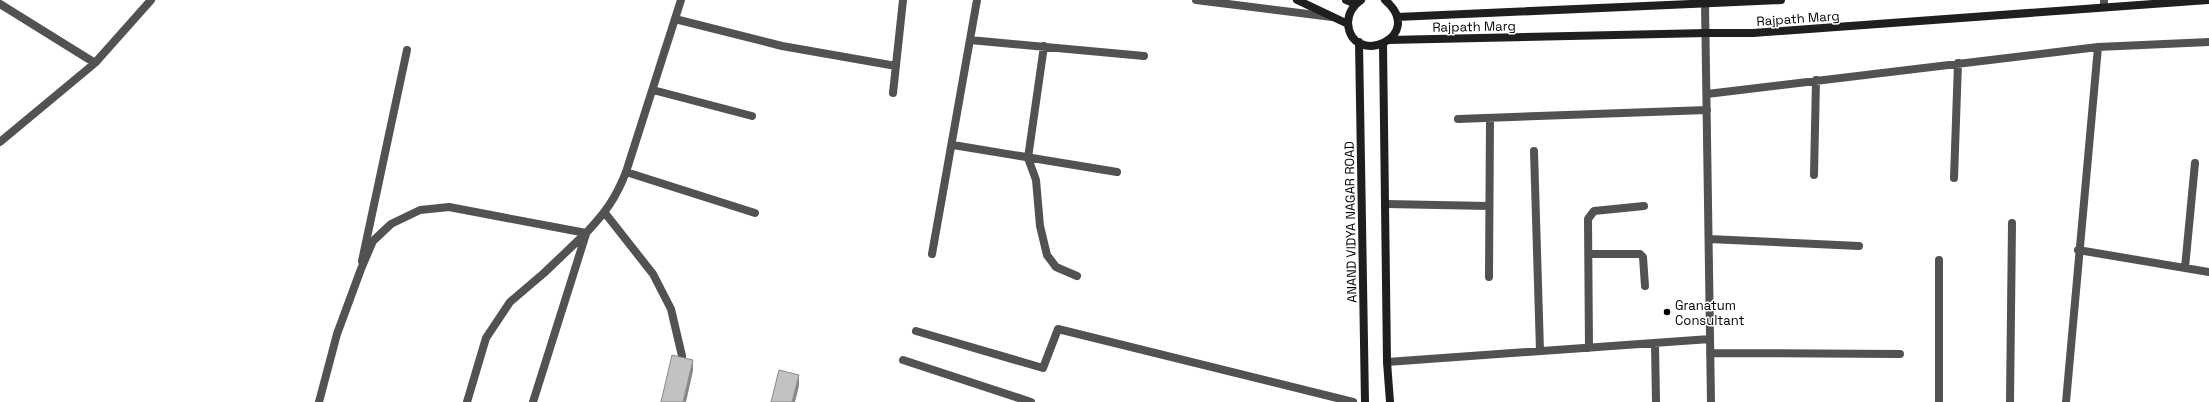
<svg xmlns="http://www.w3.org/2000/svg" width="2209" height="402" font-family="'Space Grotesk',sans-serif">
<rect width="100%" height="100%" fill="#fff"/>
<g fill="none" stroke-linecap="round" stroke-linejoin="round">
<path stroke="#525252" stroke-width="8" d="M362,261L407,50"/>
<path stroke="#525252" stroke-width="8" d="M1196,0L1332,17
M0,4L95,63
M1705,4L1711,402
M2104,7V0
M675,19L782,46L896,66
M970,40L1144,56
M1044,46L1028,158L1036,180L1040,226L1047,255L1056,267L1077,276
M653,90L752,116
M893,93L903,0
M1707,94L2098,47L2209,42
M1458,119L1707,110
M0,142L95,63L151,0
M953,145L1117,172
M1534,151L1540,351
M626,172L755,213
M1814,175L1816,80
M1954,178L1958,63
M1386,204L1489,206
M605,213L653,274L671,309L682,356
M1709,239L1859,246
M2078,250L2209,272
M932,254L977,0
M1589,254H1640L1643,257L1645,286
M1939,260V402
M2185,268L2195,163
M1489,277L1490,119
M916,331L1043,368L1058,329L1353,402
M1655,343L1656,402
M1589,348L1588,219L1594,211L1644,206
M1710,353L1900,354
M903,360L1031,402
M1387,362L1710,339
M319,402L337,334L361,269L373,241L391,224L420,210L449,207L586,233C605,213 616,198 626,172L681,0
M467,402L486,338L510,302L544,273L586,233
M533,402L586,234
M2010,402L2012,223
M2066,402L2098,47"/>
<path stroke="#1f1f1f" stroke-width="8" d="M1297,0L1348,24
M1346,0L1356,4
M1361,0C1353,5 1348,14 1348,23C1351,69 1428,37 1385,0
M1397,17L1781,0
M1388,40L1707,33H1753L2208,0
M1359,42L1365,402
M1383,44L1387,362L1390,402"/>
</g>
<path fill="#888" d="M693,360V371L686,402H683Z
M799,375V386L795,402H792Z"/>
<path fill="#c2c2c2" stroke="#888" d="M672,355L693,360L683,402H661Z
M779,370L799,375L792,402H771Z"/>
<circle fill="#000" stroke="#fff" stroke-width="1.5" cx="1667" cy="312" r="4"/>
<g text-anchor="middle" stroke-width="3" stroke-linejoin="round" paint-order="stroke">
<g font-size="13" fill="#000" stroke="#fff">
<text transform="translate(1798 18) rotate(-4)" y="5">Rajpath Marg</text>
<text transform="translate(1474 26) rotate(-1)" y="5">Rajpath Marg</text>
<text transform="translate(1350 222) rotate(-91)" y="5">ANAND VIDYA NAGAR ROAD</text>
</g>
<g font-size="13" fill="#000" stroke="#fff" text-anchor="start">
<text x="1675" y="310">Granatum<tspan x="1675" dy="15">Consultant</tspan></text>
</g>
</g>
</svg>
